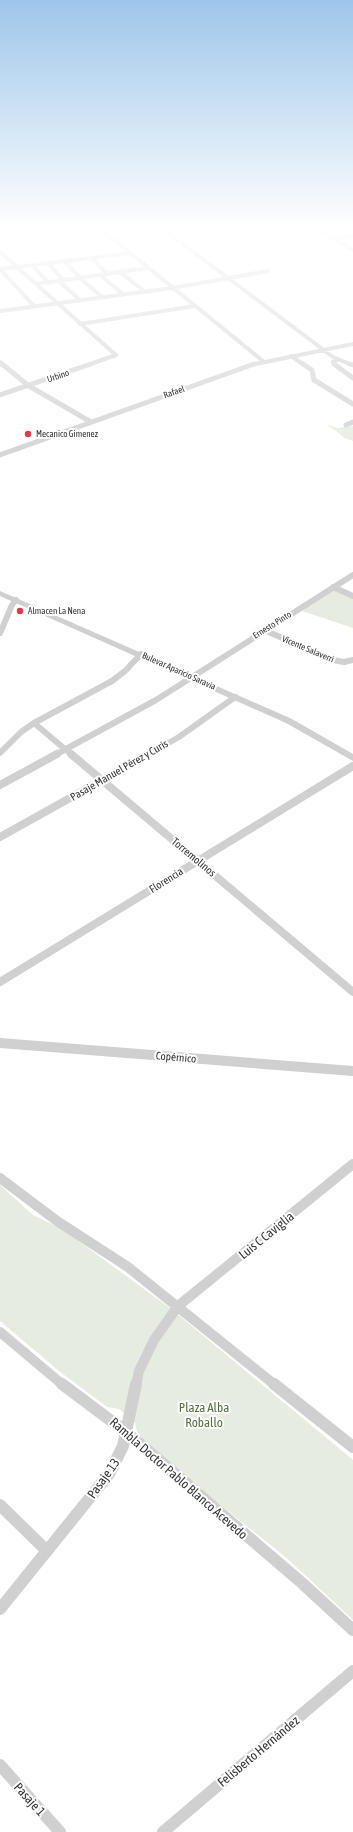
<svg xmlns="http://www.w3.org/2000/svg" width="353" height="1832" font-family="'Asap Condensed',sans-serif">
<rect width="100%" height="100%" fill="#fff"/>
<path fill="#e6ecdf" d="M326,424L337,428L353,426V441L344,438C341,433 331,429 326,424Z
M333,590L353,598V628L299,610Z
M0,1185L33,1215L62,1229L170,1308L353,1460V1620L289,1560L156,1453L137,1432L135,1423L119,1409L107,1407L59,1371L0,1321Z"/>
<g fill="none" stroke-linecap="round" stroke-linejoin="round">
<path stroke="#d0d0d0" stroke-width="4" d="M101,229L263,361
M163,229L333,357L352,365
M318,229L353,250
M335,239L353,236
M0,252L116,355L88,365
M91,258L108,274
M65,262L81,278
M48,263L63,280
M32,265L48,282
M0,269L131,253
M0,269L34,306
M120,272L144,291
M100,275L123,294
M80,278L102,297
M59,281L80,300
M36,284L148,268
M0,311L172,288L268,271
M80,324L195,306
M291,356L304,365
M0,362L3,365
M251,365L353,344
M335,365L333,362L338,359"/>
<path stroke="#d0d0d0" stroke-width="5" d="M2,364L29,386L91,422
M303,364L312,370L314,380L353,404
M334,364L353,378
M350,364L353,365
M0,395L91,364
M346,425L353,422
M0,455L254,364"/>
<path stroke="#d0d0d0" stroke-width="6" d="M333,587L353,596
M264,630L333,660L344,662L353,660
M0,633L12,605L16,600
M34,723L72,755
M0,753L21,732L34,723L112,681L125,671L141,654
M55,755L156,700L353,575
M147,755L179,737L235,697"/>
<path stroke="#d0d0d0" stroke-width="8" d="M71,754L353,992
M0,785L57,754
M0,837L149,754
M0,982L353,766"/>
<path stroke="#d0d0d0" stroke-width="10" d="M0,1043L353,1071
M0,1178L57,1221L128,1267L275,1385
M0,1332L63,1385
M136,1385L139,1371L154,1340L178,1306L353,1164"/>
<path stroke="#d0d0d0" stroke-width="12" d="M62,1384L126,1432L302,1583L353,1630
M274,1384L353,1447
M0,1505L46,1550
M0,1609L109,1474L123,1446L136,1384
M0,1765L60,1832
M163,1832L353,1671"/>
<path fill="#d0d0d0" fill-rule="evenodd" d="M0,591L292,719L353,754V761L286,723L0,596Z"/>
</g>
<linearGradient id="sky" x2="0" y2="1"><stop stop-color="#9ec6ea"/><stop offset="0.47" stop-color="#fff"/><stop offset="1" stop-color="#fff" stop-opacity="0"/></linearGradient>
<rect width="353" height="485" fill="url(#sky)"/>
<g fill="#e63946" stroke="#fff" stroke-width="1.5">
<circle cx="28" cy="434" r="4"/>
<circle cx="20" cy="611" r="4"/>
</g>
<g text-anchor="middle" stroke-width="4" stroke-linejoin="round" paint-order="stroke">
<g font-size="9" fill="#333" stroke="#fff">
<text transform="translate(58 376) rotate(-19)" y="3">Urbino</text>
<text transform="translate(174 392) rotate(-20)" y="3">Rafael</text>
<text transform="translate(272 625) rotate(-32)" y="3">Ernesto Pinto</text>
<text transform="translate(308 649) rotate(23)" y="3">Vicente Salaverri</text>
<text transform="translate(179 671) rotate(24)" y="3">Bulevar Aparicio Saravia</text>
</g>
<g font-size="9" fill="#333" stroke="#fff" text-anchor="start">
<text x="36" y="437">Mecanico Gimenez</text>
<text x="28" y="614">Almacen La Nena</text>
</g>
<g font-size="11" fill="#333" stroke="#fff">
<text transform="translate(119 770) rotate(-30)" y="4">Pasaje Manuel Pérez y Curis</text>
<text transform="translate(194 857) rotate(40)" y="4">Torremolinos</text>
<text transform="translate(166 880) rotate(-32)" y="4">Florencia</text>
<text transform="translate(176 1057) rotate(5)" y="4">Copérnico</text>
</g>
<g font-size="13" fill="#333" stroke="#fff">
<text transform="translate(266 1235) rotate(-39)" y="5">Luis C Caviglia</text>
<text transform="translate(103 1478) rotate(-55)" y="5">Pasaje 13</text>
<text transform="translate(179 1478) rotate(41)" y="5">Rambla Doctor Pablo Blanco Acevedo</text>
<text transform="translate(258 1751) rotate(-40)" y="5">Felisberto Hernández</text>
<text transform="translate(30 1799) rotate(48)" y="5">Pasaje 1</text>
</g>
<g font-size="13" fill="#56703f" stroke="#fff">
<text x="204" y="1412">Plaza Alba<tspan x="204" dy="15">Roballo</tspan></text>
</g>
</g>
</svg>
